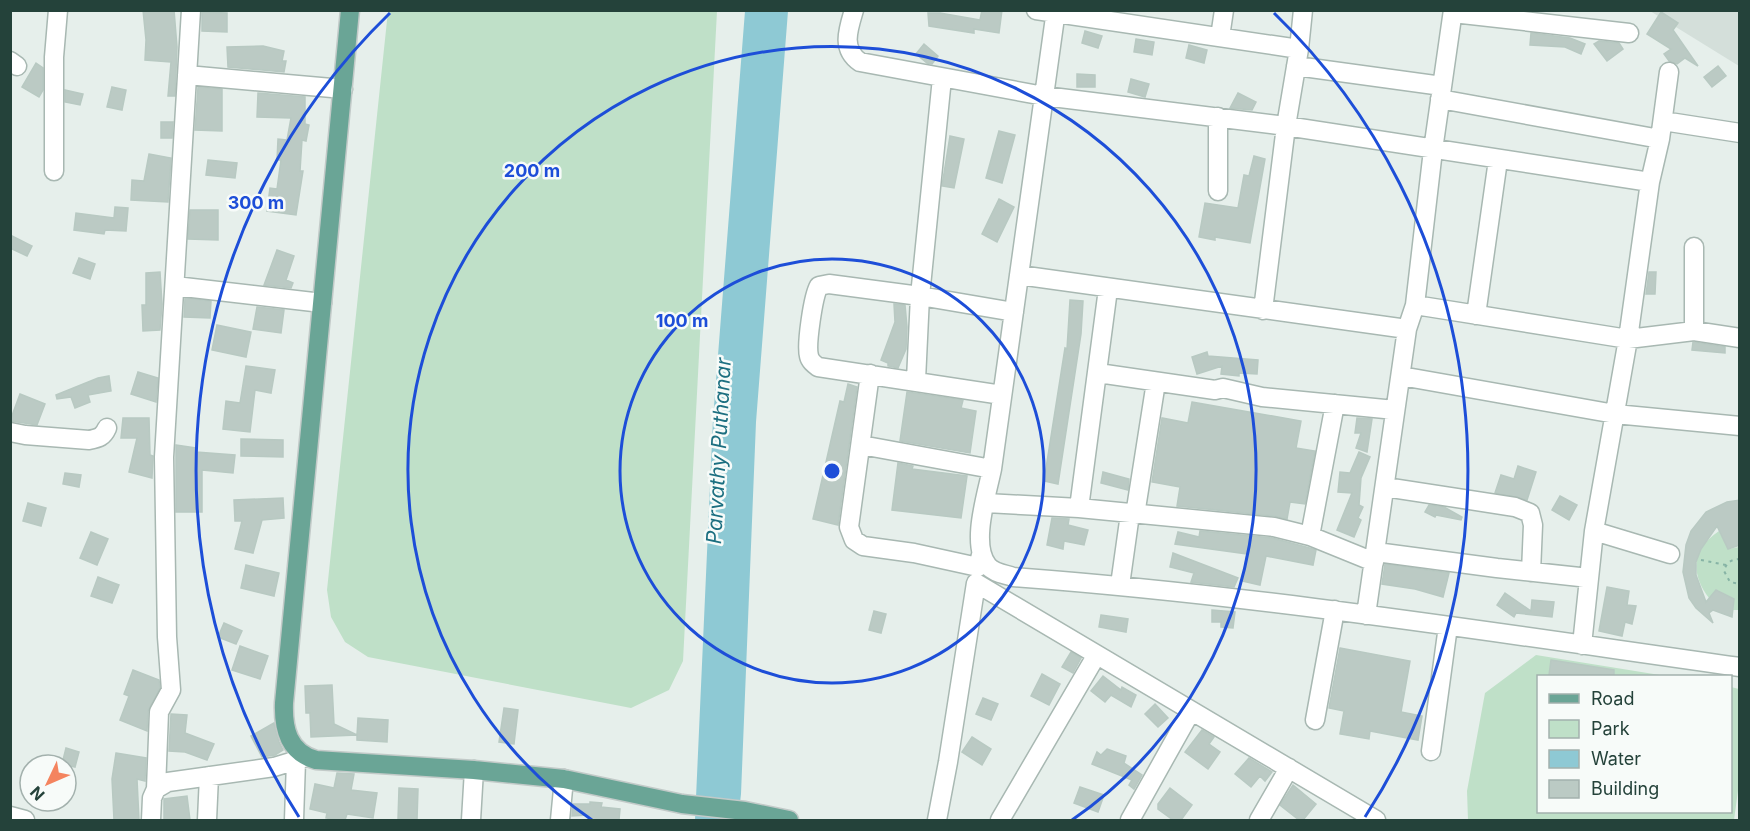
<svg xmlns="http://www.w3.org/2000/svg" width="1750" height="831" font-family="Inter,sans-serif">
<rect width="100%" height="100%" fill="#e6efeb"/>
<path fill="#d4dfda" d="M1650,11H1739V66Z"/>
<path fill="#bfe0c8" d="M388,11H717L683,661L669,690L631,708L368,657L345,642L331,617L327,590Z
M1719,531L1728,549L1739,547V610H1733L1734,599L1717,590L1709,598C1690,573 1692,549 1719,531Z
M1536,655L1666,676H1538V812H1730L1731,687L1739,689L1740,776L1734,820H1468L1467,791L1485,693Z"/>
<path fill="#8ec9d4" d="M745,11H788L756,422L741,794L738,820H695L713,419Z"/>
<path fill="#bbcac4" stroke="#b8c9c2" stroke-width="1.5" d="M143,10H174L177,47L175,96H168L171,62L145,60L146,40Z
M982,10H1002L999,33L974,29V33L929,26L928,13H940L980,20Z
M202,12L227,13V32L202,31Z
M1661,12L1678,23L1673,30L1698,66L1685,58L1677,64L1669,61L1664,54L1671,49L1647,34Z
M1085,31L1102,36L1098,48L1082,43Z
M1531,33L1570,38L1585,44L1581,54L1565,47L1530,45Z
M1136,39L1154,42L1152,55L1134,52Z
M1599,41L1619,43L1623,49L1607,61L1594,44Z
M924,44L938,56L932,64L927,63L916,54Z
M1189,45L1207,50L1204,63L1186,58Z
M263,46L284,51L282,61H286L284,72L228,67L227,47Z
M36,63L43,68V90L39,97L22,87Z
M1718,66L1726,76L1712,87L1704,77Z
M1077,74L1095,75V87H1077Z
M1131,79L1149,84L1145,97L1128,92Z
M112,87L126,90L122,110L107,107Z
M198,87L222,89V131L195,130Z
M65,90L83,94L80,105L65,102Z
M258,93L305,97V124L309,125L306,141L302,140L300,171H303L296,215L267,211L270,188L277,189L281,160H277L278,139L287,140L291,118L257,117Z
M1238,93L1256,102L1252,110L1230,108Z
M161,122H173L172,138H161Z
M999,131L1015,135L1002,183L986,178Z
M950,136L964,139L954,188L942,186Z
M149,154L171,158L168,202L131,200L132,180L144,181Z
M1254,156L1265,159L1250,243L1215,237V240L1199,237L1205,203L1238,208L1244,175L1249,176Z
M208,160L237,163L235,178L206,175Z
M999,199L1014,207L997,242L982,234Z
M115,207L128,208L126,231L105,230L104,234L74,230L76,213L114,218Z
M190,210H218V240L188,239Z
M10,235L32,246L27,256L10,248Z
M277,250L294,256L286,280L293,283L291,288L264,285Z
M79,258L95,264L90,279L73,273Z
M160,272L162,304L160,330L143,331L142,305H146V273Z
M1649,272H1656L1655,294H1646Z
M185,298L211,301L210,318L184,317Z
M1070,300L1083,301L1081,334L1058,484L1044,481L1065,348L1067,349Z
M894,304L905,305L907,327L906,349L898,368L888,366V363L881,360L895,322Z
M257,307L284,310L281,333L253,329Z
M217,325L251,332L246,357L212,350Z
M1693,342L1725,347V353L1692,350Z
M1207,352L1208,356L1258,360L1257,374L1239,373V376L1221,374L1222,366L1197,374L1192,357Z
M246,366L275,370L271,393L255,390L250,432L223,429L226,401L240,403Z
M138,372L158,378L156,402L131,394Z
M109,376L111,391L88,395L90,402L75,408L71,397L57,399L56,395L98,378Z
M848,384L857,387L838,525L813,519L840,401L844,402Z
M907,392L963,400L961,408L976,411L970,453L900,441Z
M20,394L45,404L37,425L10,421Z
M1192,402L1301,421L1296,448L1315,451L1305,504L1290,502L1287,519L1275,516L1177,506L1180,487L1152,482L1162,418L1188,423Z
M123,418H149L150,455L153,456L152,478L129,472L137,438H121Z
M1357,418L1372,419L1367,452L1356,448L1361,433H1355Z
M241,439L283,440V457L241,456Z
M176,445L197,448L196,452L235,455L233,473L202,470V512H176Z
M1359,452L1370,457L1361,478L1359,505L1363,507L1358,518L1361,520L1354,537L1337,530L1352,493L1338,492L1340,472L1350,473Z
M898,463L913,466L912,469L967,476L961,518L892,510Z
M1518,466L1536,472L1527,500L1495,493L1501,475L1514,479Z
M1103,472L1129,479L1128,490L1101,483Z
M65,473L81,475L79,487L63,484Z
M1560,496L1577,505L1569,520L1552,510Z
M283,498L284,518L262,520L253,553L235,549L242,521H235L234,500Z
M1740,500V545L1728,549L1717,526L1701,549L1696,562V575L1706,602L1716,590L1734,599L1732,617L1713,610L1709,613L1713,623L1696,608L1689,598L1683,572L1686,545L1691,531L1706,512L1727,502Z
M28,503L46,508L41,526L23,521Z
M1429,505L1444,507L1462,517L1461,520L1436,515L1435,517L1425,512Z
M1052,518L1069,519L1068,525L1088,530L1084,545L1064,541L1063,549L1047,545Z
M1200,531L1272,538L1306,547L1316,550L1313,565L1266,556L1260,585L1242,581L1247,554L1175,544L1178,532L1199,537Z
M91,532L108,539L97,565L80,558Z
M1173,553L1238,578L1234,587L1191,582L1194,573L1170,567Z
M1385,564L1449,573L1443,597L1415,589L1382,584Z
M246,565L279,573L274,596L241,588Z
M98,577L119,585L112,603L91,596Z
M1607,587L1629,591L1627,605L1636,606L1632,624L1625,622L1622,636L1599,631Z
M1505,593L1531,611L1532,600L1554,602L1552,617L1516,613L1514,617L1497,605Z
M1212,610L1235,612L1233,628L1221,627V622H1212Z
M874,611L886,614L881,633L869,630Z
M1101,615L1128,619L1126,632L1099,627Z
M224,623L242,631L236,644L218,637Z
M240,646L268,656L260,679L232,670Z
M1340,648L1410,661L1401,712L1422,716L1418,740L1370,731L1369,739L1340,734L1344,711L1329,708Z
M1071,652L1081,658L1073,673L1062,667Z
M1551,660L1614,670V676L1549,675Z
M133,670L159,680L160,688L148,711L147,731L120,720L129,696L124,694Z
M1042,674L1060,684L1049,705L1031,696Z
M1103,676L1121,690L1122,687L1136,695L1131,707L1111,695L1105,702L1091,691Z
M332,685L334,724L357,735L358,718L388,720L387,742L357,740V735L311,737L310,713H306L305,686Z
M983,698L998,704L991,720L976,714Z
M1155,704L1168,718L1158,727L1145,714Z
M504,708L518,710L514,744L499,742Z
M171,714L187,715L185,733L214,744L207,760L185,752L169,751Z
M274,723L279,742L283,750L275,755L262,757L251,736Z
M1202,730L1214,737L1209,744L1220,752L1208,769L1185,752Z
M972,737L991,749L982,765L962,752Z
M66,748L79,752L75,767L62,764Z
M1107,749L1126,756L1124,763L1142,775L1134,789L1129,785L1132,780L1092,764L1097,752L1101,755Z
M116,753L146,758L145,781L137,779L139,820H114L112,779Z
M1249,758L1272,772L1265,781L1260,776L1251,787L1235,774Z
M337,773L354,774L351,790L377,793L373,818L347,814L345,820H337L326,818L327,813L310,809L315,784L334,788Z
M1293,785L1316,804L1303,820H1299L1280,805Z
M1080,787L1104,795L1098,812L1074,803Z
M399,788L418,789L417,820L398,819Z
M1170,788L1192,805L1181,820H1173L1158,809V804Z
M187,796L190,820H164V799Z
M590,802L602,803L601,807L620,809L619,820H589V815L572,816L573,804H590Z"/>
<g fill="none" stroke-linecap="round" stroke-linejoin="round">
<defs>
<path id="minor" d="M854,10C848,30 841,49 860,62L1044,96L1286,126L1650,182
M1036,10L1299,49
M1056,10L992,469C987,494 970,545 988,566C994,573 1005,574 1013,577C1257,595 1498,633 1740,667
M1453,13L1629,33
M1220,37L1224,10
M10,61L17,66
M1296,66L1442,86
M187,75L343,89
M1440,99L1660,139
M1218,117V191
M1663,121L1740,133
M54,171V57L58,10
M1019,275L1407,329
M175,286L322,303
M1415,305L1628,339L1694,331L1740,338
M1263,310L1286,126L1299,49L1303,10
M1476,315L1498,160
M1694,331V247
M1098,373L1215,390L1223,388L1262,397L1395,410
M870,374L849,527L854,540L863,546L914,553L978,567L981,555
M1401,376L1615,414L1740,426
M916,380L920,296L942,78
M1002,395L818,367C814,364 810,361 809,356C806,345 813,296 819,286L829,284L920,296L1014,312
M10,432L25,435L89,440C99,438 103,437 107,428
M861,445L992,469
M1385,487L1515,507L1530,513L1533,525L1531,572
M986,503L1079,508L1274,527L1310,536L1374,562
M1079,508L1108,289
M1135,515L1156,382
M1594,531L1670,554
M1310,536L1335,404
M1376,552L1497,568L1589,578
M1120,585L1130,514
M1366,615L1407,329L1415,305L1433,150L1453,10
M1582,645L1594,531L1628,339L1650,182L1660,139L1669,72
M1315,720L1335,610
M1431,751L1448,626
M156,789L168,782L274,767L307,757
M10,816L25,820
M151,820L152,798L156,789L159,712L171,690L167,637L164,457L191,10
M207,820L209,776
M294,820L296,761
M471,820L474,770
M560,820L564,779
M937,820L948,762L976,583L1376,820
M1000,820L1096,656
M1130,820L1191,711
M1259,820L1289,768"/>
<path id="major" d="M350,10L284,703C283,728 288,752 316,760L474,770L564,779L682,804L745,811L789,820"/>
</defs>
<use href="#minor" stroke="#a8b8b2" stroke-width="21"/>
<use href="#major" stroke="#c2cac8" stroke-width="21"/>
<path stroke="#86b3a5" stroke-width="2" stroke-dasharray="3 4.5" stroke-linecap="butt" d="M1740,559C1731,559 1726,563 1724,571L1730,582L1740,584
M1701,560L1726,565"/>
<use href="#minor" stroke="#fff" stroke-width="18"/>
<use href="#major" stroke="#6aa596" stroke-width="18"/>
</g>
<g fill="none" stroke="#1d4ed8" stroke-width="3">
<circle cx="832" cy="471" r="212"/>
<path d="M592 820A424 424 0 1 1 1072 820"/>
<path d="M299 817A636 636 0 0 1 390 13M1274 13A636 636 0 0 1 1365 817"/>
</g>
<g text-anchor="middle" stroke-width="5" stroke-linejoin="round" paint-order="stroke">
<g font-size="21" font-style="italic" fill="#1c6f80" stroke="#f7fbf9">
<text transform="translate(719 451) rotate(-87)" y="7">Parvathy Puthanar</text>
</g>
</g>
<circle cx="832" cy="471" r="9" fill="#1d4ed8" stroke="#f7fbf9" stroke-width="3"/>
<g font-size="18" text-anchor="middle" font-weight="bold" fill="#1d4ed8" stroke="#f7fbf9" stroke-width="5" stroke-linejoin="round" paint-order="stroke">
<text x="532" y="177">200 m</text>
<text x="256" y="209">300 m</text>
<text x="682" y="327">100 m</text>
</g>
<rect width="1750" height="831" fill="none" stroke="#24423a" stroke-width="24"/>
<rect x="1537" y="675" width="195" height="138" fill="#f7fbf9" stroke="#a3b1ad" stroke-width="1.5"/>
<rect x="1549" y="694" width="30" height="9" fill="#6aa596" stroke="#a3b1ad" stroke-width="1.5"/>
<text x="1591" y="705" font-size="18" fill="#24423a">Road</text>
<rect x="1549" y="720" width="30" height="18" fill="#bfe0c8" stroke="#a3b1ad" stroke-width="1.5"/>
<text x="1591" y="735" font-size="18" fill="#24423a">Park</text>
<rect x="1549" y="750" width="30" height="18" fill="#8ec9d4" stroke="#a3b1ad" stroke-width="1.5"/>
<text x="1591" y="765" font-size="18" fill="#24423a">Water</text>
<rect x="1549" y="780" width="30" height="18" fill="#bbcac4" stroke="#a3b1ad" stroke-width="1.5"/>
<text x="1591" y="795" font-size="18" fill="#24423a">Building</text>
<g transform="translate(48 783) rotate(226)"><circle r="28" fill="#f7fbf9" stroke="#a3b1ad" stroke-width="1.5"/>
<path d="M0-4.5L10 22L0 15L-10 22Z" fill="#f4845f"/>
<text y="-9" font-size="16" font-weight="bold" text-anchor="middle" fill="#24423a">N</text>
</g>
</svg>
